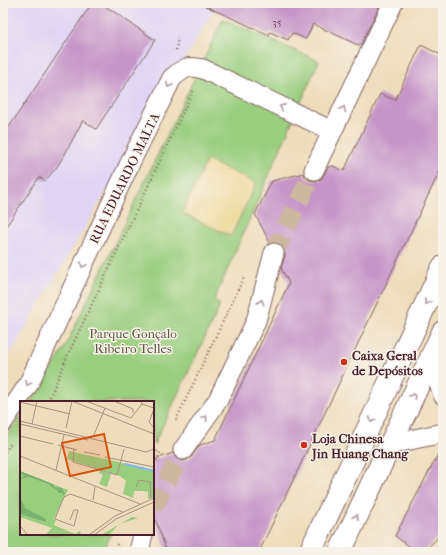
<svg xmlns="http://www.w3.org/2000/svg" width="446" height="555" font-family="'IM FELL French Canon',serif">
<rect width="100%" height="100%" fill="#f7f3e8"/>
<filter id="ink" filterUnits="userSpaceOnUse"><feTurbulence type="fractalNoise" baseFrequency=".025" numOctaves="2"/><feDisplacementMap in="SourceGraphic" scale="8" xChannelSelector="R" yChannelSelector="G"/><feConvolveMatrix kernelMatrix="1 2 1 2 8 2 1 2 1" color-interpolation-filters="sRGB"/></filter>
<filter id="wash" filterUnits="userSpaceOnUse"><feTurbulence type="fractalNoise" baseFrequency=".012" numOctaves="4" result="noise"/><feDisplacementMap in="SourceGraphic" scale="16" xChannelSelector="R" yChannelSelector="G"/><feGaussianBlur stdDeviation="0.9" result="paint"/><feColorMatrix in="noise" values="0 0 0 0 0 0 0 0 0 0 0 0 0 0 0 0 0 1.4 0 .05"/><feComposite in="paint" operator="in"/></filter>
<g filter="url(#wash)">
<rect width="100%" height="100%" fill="#eeddbc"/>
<path fill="#dfd4f4" d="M3,3H218L3,366Z"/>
<path fill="#9ace7f" stroke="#727655" d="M223,19L319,61L214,300L219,304V308L154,444H153V402H30L63,351Z
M21,415V534H111L103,552H3V442Z"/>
<path fill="#eeda9e" stroke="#9c7c64" d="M207,160L256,183L231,236L182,213Z"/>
<g id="blocks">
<path fill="#c696c9" d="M92,3H101L155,40L96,129L83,120L65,154L56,168L45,181L39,177L3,231V136Z
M199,3H381L360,46L313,24L306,39L292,33L288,40L270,32L269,35Z
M421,45L443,56V164L259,552H167L153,513V460L173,453L177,459L182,461L187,460L192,456L200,445L215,440L289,283L281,268L285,256L284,250L281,245L277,243L272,242L270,243L255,214L272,181L304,173L305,177L309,180L315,181L321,179L324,175L328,167L333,166L344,171L380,94L395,100Z
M443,445V532L424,552H417L395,536Z"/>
</g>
</g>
<g filter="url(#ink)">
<use href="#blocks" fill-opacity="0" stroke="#83625e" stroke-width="1"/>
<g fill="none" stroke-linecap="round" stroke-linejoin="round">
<path stroke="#cdb79f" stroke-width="19" stroke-dasharray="19 10" stroke-linecap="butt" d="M274,253L314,170
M153,507L183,450"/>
<defs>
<path id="street" d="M314,170L393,3
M431,358L443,395
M3,422L28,385L130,163L172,78C184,68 187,65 203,69L332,131
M391,444L443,433
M183,450L218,400L256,321L274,253
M139,552L143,534"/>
<path id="primary" d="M310,552L358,450L443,267
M340,552L443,332"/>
</defs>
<use href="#street" stroke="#83625e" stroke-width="21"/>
<use href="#primary" stroke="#83625e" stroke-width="24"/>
<path stroke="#83625e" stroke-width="2.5" stroke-dasharray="1 3" stroke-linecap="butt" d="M176,50L178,37
M64,363L194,89
M54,402L49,399L65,362
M176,420L244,277
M153,449L160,453
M3,455L11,443
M153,468L161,450
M113,552L118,542"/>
<use href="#street" stroke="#fff" stroke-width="19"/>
<use href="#primary" stroke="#fff" stroke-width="22"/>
</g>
<defs><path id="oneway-chevron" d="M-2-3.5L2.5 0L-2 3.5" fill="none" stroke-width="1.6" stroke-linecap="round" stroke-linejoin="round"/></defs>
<g stroke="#ae9aa0">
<use href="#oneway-chevron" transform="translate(169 85) rotate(116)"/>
<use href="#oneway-chevron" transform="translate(282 107) rotate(-154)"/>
<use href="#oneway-chevron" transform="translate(343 109) rotate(-65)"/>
<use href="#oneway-chevron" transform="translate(83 265) rotate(115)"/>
<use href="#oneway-chevron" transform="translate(261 302) rotate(-75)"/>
<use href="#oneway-chevron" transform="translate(427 302) rotate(115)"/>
<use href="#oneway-chevron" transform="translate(28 383) rotate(118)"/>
<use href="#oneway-chevron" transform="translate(413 396) rotate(-65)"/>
<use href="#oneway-chevron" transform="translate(205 418) rotate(-55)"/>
<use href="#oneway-chevron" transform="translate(372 420) rotate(115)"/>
<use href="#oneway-chevron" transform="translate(356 517) rotate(-65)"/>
</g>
</g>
<g fill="#c8321e" stroke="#f7f3e8" stroke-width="1.5">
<circle cx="344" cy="362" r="4"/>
<circle cx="304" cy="445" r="4"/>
</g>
<g text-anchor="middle" stroke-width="3" stroke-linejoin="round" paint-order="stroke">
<g font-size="11" fill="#693d52">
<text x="277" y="26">35</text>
</g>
<g font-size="13" fill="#4a1f2b" stroke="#f7f3e8">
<text transform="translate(124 178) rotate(-64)" y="5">RUA EDUARDO MALTA</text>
</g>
<g font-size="13" fill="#625444" stroke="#f7f3e8">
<text x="133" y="338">Parque Gonçalo<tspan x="133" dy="15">Ribeiro Telles</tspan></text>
</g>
<g font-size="13" font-weight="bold" fill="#4a1f2b" stroke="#f7f3e8" text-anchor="start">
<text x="352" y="360">Caixa Geral<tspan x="352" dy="15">de Depósitos</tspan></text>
<text x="312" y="443">Loja Chinesa<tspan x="312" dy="15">Jin Huang Chang</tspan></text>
</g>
</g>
<g transform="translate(20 401)">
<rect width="134" height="134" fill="#eeddbc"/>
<path d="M49,50L134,69V96L128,98V91L123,90H114L113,97L103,93L106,80L100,75L47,58ZM80,69L91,73L87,86L79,83L83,74L79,72ZM0,70L48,89L34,118L36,119L34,124L55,133L60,130L61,134H25L32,127L0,116ZM112,116L118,117L99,123L89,134H81Z" fill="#9ace7f"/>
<path d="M0,70L33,83L34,86L42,87L45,93L42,95L43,92H38V90L26,82L9,76L0,78L4,75ZM0,96L5,107L26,118V121L0,113Z" fill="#7bb16e"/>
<path fill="none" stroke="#81b7f0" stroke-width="2" d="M105,63L134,70"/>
<path fill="none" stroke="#ac9182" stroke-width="1" d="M52,0L134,33M66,0L111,17L122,3L121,0M94,0L113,8V12M0,1L50,13M122,3L134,7M134,8L129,21L134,27M0,20L126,51L134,48M0,23L68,39M12,23L17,0M46,27L52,0M0,35L33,43M70,37L74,34L85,7M38,44L57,49M54,48L53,61L97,74L104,48M64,51L80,54M0,55L120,103M85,56L134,66M36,69L44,34M116,86L119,79L130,81L131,98M73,99L75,86M50,119L54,109H58L54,125L35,118L44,96L50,93L103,111M0,125L8,134M69,134L95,115L134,97M74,134L96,118L134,101"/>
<path fill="#d8530f" fill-opacity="0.15" stroke="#d8530f" stroke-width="2" d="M84,33L91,66L50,75L42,42Z"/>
<rect width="134" height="134" fill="none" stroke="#4a1f2b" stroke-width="2"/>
</g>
<rect width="446" height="555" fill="none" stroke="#f7f3e8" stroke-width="16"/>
</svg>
